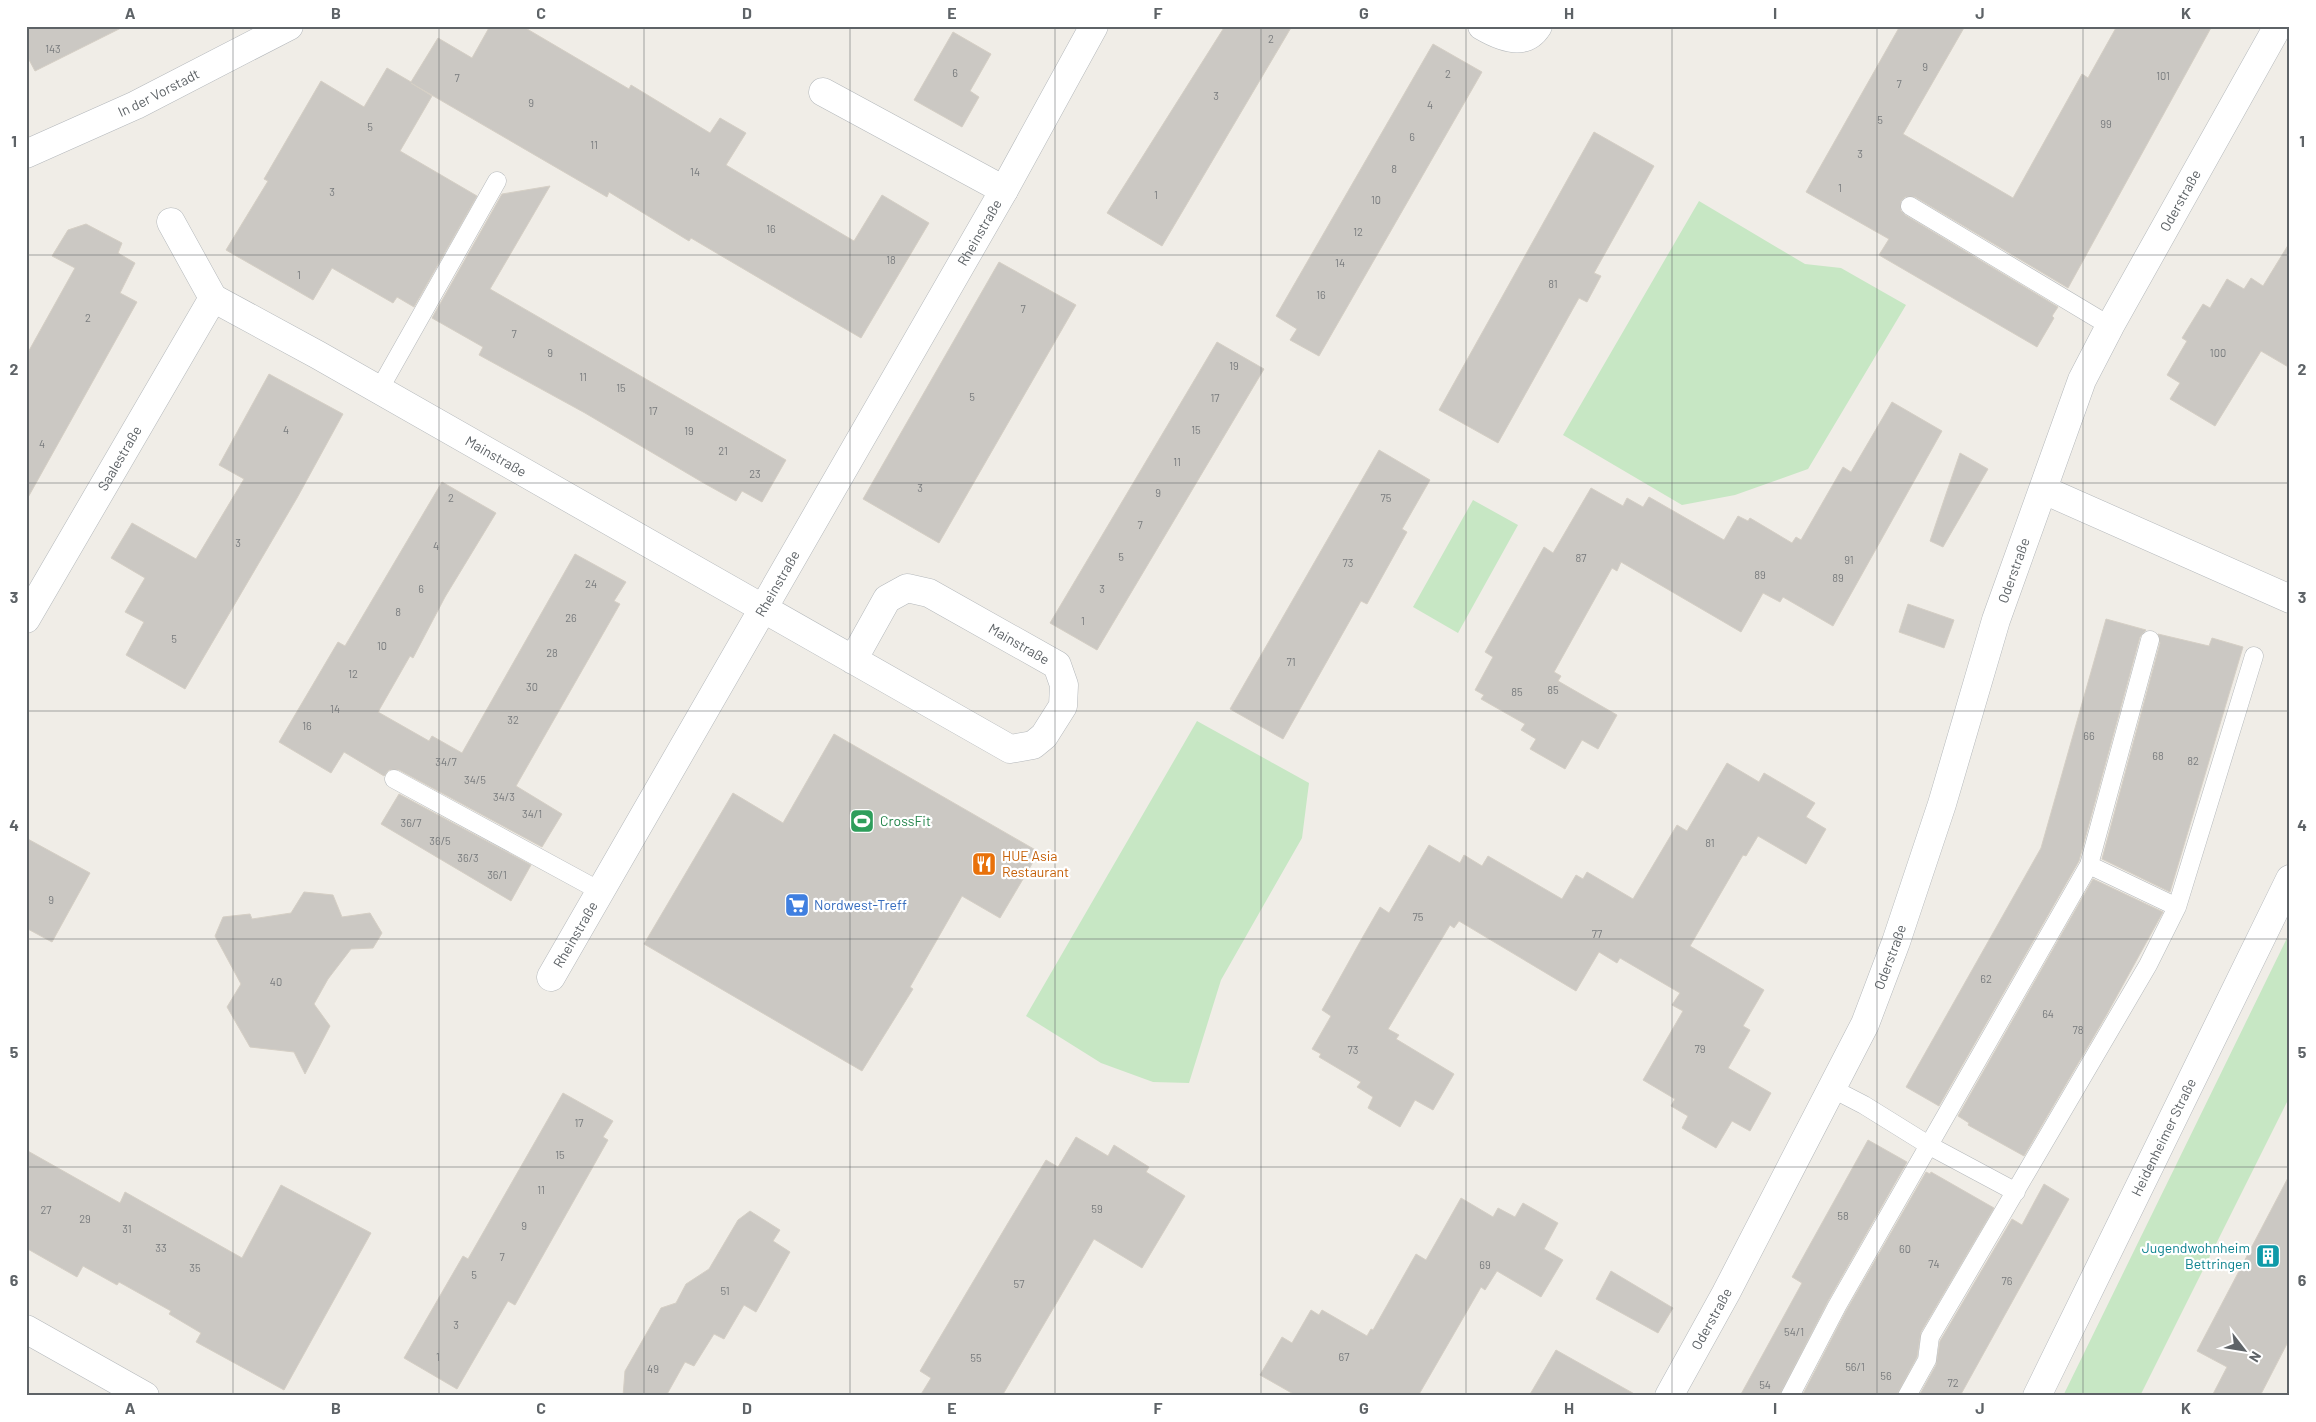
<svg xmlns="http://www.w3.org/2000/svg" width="2316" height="1422" font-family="Barlow,sans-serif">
<rect width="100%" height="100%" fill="#f0ede7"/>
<path fill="#c7e7c4" d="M1699,201L1805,264L1841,268L1906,305L1808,469L1735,495L1682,505L1563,435Z
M1473,500L1518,525L1458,633L1413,607Z
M1197,721L1309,783L1302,838L1221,980L1189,1083L1153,1082L1101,1063L1026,1016Z
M2290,932V1096L2140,1396H2063Z"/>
<path fill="#cbc8c3" stroke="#d5cfc5" d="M26,26H125L35,71L26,54Z
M490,26H522L629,89L631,85L710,133L720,118L746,133L726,165L854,241L882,195L929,223L861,338L691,238L689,241L609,192L607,197L411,83L432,96L400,151L477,196L414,307L397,297L393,303L332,268L313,300L226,250L268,181L264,179L321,81L364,107L387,68L411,82L438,38L472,58Z
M1225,26H1292L1162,246L1107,213Z
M1900,26H1965L1903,134L2013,198L2082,74L2088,78L2117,26H2212L2068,288L1915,197H1905L1901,201V211L1905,215L2058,307L2052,316L2054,318L2037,347L1879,255L1889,239L1806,192Z
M953,32L991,54L970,91L979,97L962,127L914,100Z
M1433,44L1482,72L1319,356L1290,340L1297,329L1276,316Z
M1594,132L1654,166L1594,273L1601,276L1587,302L1579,298L1498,443L1439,410Z
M550,186L490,289L786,460L762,502L742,491L736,501L702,482L585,413L479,355L483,347L432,318L502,194Z
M86,224L122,243L118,253L135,263L120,293L137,302L26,501V356L75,268L52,256L68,230Z
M2290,242V368L2261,351L2215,426L2170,399L2180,383L2167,375L2187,341L2182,338L2203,304L2210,308L2227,279L2244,289L2251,278L2263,286Z
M999,262L1076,305L939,543L863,499Z
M1217,342L1264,369L1097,650L1050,623Z
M269,374L343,414L297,498L185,689L126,655L144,622L125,612L145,578L111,558L132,523L196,559L244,479L219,465Z
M1892,402L1942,431L1833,626L1783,597L1780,602L1763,593L1741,632L1621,562L1617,571L1612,568L1554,672L1561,676L1558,681L1617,715L1598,749L1582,740L1565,769L1530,749L1536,739L1521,730L1525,724L1481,699L1484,695L1475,690L1493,657L1485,652L1544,547L1553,553L1591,488L1623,506L1627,498L1643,507L1649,497L1724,540L1738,516L1748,521L1750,518L1792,543L1796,537L1801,540L1843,467L1851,472Z
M1379,450L1430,480L1402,529L1407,532L1367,604L1361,601L1283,739L1230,709Z
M1960,453L1988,469L1943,547L1930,541Z
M442,482L496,513L445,597L413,658L410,656L378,712L429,741L432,736L462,753L575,554L626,582L614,601L620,604L516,786L562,814L542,847L399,770H389L384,776L344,752L331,773L279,742L338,642L345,646Z
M1908,604L1954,620L1944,648L1899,632Z
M2106,619L2146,630L2140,637L2079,861L1939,1106L1906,1087L2041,848Z
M2158,634L2209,646L2212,638L2243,647L2170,892L2102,859L2160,643Z
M834,734L1039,852L1000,918L962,896L910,987L913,989L862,1071L644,944L733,793L783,823Z
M1727,763L1759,782L1764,773L1815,803L1806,817L1826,829L1806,864L1758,836L1746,856L1743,855L1690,946L1764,990L1743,1026L1750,1030L1728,1068L1771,1093L1750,1131L1732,1121L1716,1148L1682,1128L1688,1116L1671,1106L1675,1099L1643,1080L1683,1011L1672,1005L1680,993L1620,958L1617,963L1599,952L1576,991L1459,921L1454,928L1450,925L1388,1029L1399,1035L1396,1039L1454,1074L1433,1110L1415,1100L1400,1127L1368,1108L1373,1097L1357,1087L1361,1082L1319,1057L1321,1054L1312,1049L1331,1016L1322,1010L1361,940L1380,907L1389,913L1429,845L1460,863L1464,855L1482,866L1488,856L1562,899L1576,875L1583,879L1587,872L1633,899L1677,825L1687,831Z
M399,794L531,865L511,901L381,824Z
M26,838L90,873L52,942L26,928Z
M2093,879L2163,912L2107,1014L2024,1156L1968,1125L1969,1123L1958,1116Z
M304,892L333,895L342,917L370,913L382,933L373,948L351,949L328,979L314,1004L330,1026L305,1074L294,1052L250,1047L227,1007L241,984L215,936L223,917L250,914L252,919L291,913Z
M563,1093L613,1121L603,1137L608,1140L515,1305L508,1301L457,1389L404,1358L463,1256L468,1259Z
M1076,1137L1108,1156L1114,1145L1149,1167L1146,1172L1185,1196L1142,1268L1094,1239L1002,1396H920L931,1378L920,1371L1008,1223L1046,1160L1058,1167Z
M1868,1140L1907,1162L1828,1301L1779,1396H1740L1802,1283L1792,1277Z
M26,1150L120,1203L125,1192L242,1258L281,1185L371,1233L284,1390L196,1342L201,1333L169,1314L171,1311L119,1282L117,1285L83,1266L77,1277L26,1248Z
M1926,1172L1930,1174L1931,1172L1994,1208L1921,1332L1917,1357L1896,1396H1802L1846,1311Z
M2290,1174V1338L2260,1396H2212L2227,1367L2197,1351Z
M2044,1184L2069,1199L1960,1396H1919L1936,1365L1940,1341L2012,1219L2022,1225Z
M1461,1198L1493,1217L1498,1208L1515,1217L1523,1203L1558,1223L1544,1249L1563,1260L1541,1297L1497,1271L1485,1290L1481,1287L1418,1396H1297L1260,1375L1282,1337L1292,1343L1311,1310L1319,1315L1322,1310L1367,1336L1371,1329L1373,1330L1416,1254L1426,1260Z
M750,1211L780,1230L773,1241L790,1252L756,1312L744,1305L724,1339L714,1334L694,1366L685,1362L666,1396H623L625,1371L661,1308L676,1303L686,1284L709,1269L738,1220Z
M1611,1271L1673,1308L1658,1333L1596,1299Z
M1556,1350L1638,1396H1529Z"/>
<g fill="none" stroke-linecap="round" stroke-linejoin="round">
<defs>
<path id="lane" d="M1910,206L2110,326
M379,390L497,181
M394,779L600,891
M2089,865L2177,907
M1833,1089L1864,1105L1930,1146L2016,1192
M1790,1396L1837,1306L2089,865L2150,640
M1907,1396L1927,1360L1930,1337L2148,965L2177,907L2254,656"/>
<g id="street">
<path d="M1482,26C1499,36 1524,48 1538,26"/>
<path d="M823,92L1004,190"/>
<path id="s1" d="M171,222L213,298L318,355L1010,749L1033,745L1044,736L1063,706L1064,685L1057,665L929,593L907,588L887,599L853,660"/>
<path d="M2044,490L2290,599"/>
<path id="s2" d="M26,619L213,298"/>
<path id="s3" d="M551,977L1004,190L1094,26"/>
<path d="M26,1329L145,1396"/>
<path id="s4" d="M1669,1396L1726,1293L1865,1024L1896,942L1942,804L1996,620L2082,380L2110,326L2278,26"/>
</g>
<g id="secondary">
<path id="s5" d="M26,154L136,105L289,26"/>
<path id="s6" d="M2037,1396L2290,879"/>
</g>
</defs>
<use href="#lane" stroke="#b4b8bb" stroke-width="19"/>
<use href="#street" stroke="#b4b8bb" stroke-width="29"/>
<use href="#secondary" stroke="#b3b7bb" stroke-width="29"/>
<use href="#lane" stroke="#fff" stroke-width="18"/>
<use href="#street" stroke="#fff" stroke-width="28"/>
<use href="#secondary" stroke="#fff" stroke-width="28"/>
</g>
<path fill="none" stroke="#5e6367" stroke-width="1" stroke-opacity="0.55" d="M233,26V1396M439,26V1396M644,26V1396M850,26V1396M1055,26V1396M1261,26V1396M1466,26V1396M1672,26V1396M1877,26V1396M2083,26V1396M26,255H2290M26,483H2290M26,711H2290M26,939H2290M26,1167H2290"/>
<defs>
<symbol id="stadium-square" viewBox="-11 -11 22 22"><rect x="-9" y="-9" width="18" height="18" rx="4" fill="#2e9e5b" stroke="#fff"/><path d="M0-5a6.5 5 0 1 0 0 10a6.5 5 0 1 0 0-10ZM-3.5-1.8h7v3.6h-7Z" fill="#fff"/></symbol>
<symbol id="restaurant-square" viewBox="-11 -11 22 22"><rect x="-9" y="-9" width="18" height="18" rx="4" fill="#e8710a" stroke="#fff"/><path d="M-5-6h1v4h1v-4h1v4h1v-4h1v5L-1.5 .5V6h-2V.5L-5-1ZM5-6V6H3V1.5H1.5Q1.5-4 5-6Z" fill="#fff"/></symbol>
<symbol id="supermarket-square" viewBox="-11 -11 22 22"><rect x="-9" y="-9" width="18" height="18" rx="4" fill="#3f7fe0" stroke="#fff"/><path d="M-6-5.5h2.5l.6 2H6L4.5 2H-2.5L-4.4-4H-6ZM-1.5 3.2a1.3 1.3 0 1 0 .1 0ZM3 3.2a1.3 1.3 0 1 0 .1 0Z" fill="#fff"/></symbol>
<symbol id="building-square" viewBox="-11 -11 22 22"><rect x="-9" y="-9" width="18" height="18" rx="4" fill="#0f9aa8" stroke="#fff"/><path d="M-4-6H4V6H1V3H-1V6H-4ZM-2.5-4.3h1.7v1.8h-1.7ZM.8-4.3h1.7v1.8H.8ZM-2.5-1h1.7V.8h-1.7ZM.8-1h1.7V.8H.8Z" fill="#fff"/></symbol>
</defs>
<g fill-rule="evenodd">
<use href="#stadium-square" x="848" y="807" width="28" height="28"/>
<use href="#restaurant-square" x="970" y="850" width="28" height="28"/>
<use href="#supermarket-square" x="783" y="891" width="28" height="28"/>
<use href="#building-square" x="2254" y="1242" width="28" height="28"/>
</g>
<g text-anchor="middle" stroke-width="4.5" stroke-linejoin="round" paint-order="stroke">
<g font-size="11" fill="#797c7e">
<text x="1271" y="43">2</text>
<text x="53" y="53">143</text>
<text x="1925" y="71">9</text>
<text x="955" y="77">6</text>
<text x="1448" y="78">2</text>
<text x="2163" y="80">101</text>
<text x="457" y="82">7</text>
<text x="1899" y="88">7</text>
<text x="1216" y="100">3</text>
<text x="531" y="107">9</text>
<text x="1430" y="109">4</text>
<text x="1880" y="124">5</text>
<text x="2106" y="128">99</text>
<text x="370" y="131">5</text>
<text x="1412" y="141">6</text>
<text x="594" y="149">11</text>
<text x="1860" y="158">3</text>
<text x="1394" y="173">8</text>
<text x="695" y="176">14</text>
<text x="1840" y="192">1</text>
<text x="332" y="196">3</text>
<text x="1156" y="199">1</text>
<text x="1376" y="204">10</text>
<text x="771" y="233">16</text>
<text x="1358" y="236">12</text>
<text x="891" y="264">18</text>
<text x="1340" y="267">14</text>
<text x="299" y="279">1</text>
<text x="1553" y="288">81</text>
<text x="1321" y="299">16</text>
<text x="1023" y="313">7</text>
<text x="88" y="322">2</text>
<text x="514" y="338">7</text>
<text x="550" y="357">9</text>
<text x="2218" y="357">100</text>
<text x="1234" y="370">19</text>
<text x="583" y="381">11</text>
<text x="621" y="392">15</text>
<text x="972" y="401">5</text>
<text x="1215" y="402">17</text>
<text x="653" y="415">17</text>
<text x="286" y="434">4</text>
<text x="1196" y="434">15</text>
<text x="689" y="435">19</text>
<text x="42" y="448">4</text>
<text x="723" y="455">21</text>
<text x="1177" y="466">11</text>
<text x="755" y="478">23</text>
<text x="920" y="492">3</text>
<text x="1158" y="497">9</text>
<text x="451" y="502">2</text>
<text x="1386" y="502">75</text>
<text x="1140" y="529">7</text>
<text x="238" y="547">3</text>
<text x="436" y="550">4</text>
<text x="1121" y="561">5</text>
<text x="1581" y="562">87</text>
<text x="1849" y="564">91</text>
<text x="1348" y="567">73</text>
<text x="1760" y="579">89</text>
<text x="1838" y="582">89</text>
<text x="591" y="588">24</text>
<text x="421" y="593">6</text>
<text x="1102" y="593">3</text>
<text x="398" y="616">8</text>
<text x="571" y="622">26</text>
<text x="1083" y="625">1</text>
<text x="174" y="643">5</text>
<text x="382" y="650">10</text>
<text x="552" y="657">28</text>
<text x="1291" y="666">71</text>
<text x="353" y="678">12</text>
<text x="532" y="691">30</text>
<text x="1553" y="694">85</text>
<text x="1517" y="696">85</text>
<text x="335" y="713">14</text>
<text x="513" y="724">32</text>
<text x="307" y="730">16</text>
<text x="2089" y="740">66</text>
<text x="2158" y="760">68</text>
<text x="2193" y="765">82</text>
<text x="446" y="766">34/7</text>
<text x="475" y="784">34/5</text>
<text x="504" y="801">34/3</text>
<text x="532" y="818">34/1</text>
<text x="411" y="827">36/7</text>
<text x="440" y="845">36/5</text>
<text x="1710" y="847">81</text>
<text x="468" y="862">36/3</text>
<text x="497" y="879">36/1</text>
<text x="51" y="904">9</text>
<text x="1418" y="921">75</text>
<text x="1597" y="938">77</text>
<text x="1986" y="983">62</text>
<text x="276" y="986">40</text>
<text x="2048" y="1018">64</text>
<text x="2078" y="1034">78</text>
<text x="1700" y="1053">79</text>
<text x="1353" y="1054">73</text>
<text x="579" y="1127">17</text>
<text x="560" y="1159">15</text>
<text x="541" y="1194">11</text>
<text x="1097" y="1213">59</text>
<text x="46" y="1214">27</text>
<text x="1843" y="1220">58</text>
<text x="85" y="1223">29</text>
<text x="524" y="1230">9</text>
<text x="127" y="1233">31</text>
<text x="161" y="1252">33</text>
<text x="1905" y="1253">60</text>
<text x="502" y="1261">7</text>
<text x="1934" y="1268">74</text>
<text x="1485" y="1269">69</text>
<text x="195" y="1272">35</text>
<text x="474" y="1279">5</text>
<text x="2007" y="1285">76</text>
<text x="1019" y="1288">57</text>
<text x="725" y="1295">51</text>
<text x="456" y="1329">3</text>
<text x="1794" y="1336">54/1</text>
<text x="438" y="1361">1</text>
<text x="1344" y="1361">67</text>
<text x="976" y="1362">55</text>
<text x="1855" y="1371">56/1</text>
<text x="653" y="1373">49</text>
<text x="1886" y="1380">56</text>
<text x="1953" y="1387">72</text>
<text x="1765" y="1389">54</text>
</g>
<g font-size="14" fill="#5e6367" stroke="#fff">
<text dy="5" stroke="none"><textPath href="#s5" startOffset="146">In der Vorstadt</textPath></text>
<text dy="5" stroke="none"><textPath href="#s4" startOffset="1305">Oderstraße</textPath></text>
<text dy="5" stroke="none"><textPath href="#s3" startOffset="859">Rheinstraße</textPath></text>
<text dy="5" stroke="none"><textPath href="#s1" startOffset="411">Mainstraße</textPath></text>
<text dy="5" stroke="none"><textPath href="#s2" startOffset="186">Saalestraße</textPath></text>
<text dy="5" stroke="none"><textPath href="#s4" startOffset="898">Oderstraße</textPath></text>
<text dy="5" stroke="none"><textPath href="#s3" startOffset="454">Rheinstraße</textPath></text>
<text transform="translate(1019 644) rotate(30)" y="5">Mainstraße</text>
<text dy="5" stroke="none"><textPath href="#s3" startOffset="49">Rheinstraße</textPath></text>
<text dy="5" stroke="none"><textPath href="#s4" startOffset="492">Oderstraße</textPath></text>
<text dy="5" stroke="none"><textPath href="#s6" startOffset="288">Heidenheimer Straße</textPath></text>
<text dy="5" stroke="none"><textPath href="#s4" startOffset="88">Oderstraße</textPath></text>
</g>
<g font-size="14" fill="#27864d" stroke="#fff" text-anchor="start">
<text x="880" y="826">CrossFit</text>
</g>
<g font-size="14" fill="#c56008" stroke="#fff" text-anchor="start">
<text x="1002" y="861">HUE Asia<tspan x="1002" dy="16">Restaurant</tspan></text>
</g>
<g font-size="14" fill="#366cbe" stroke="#fff" text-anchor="start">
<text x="814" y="910">Nordwest-Treff</text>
</g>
<g font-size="14" fill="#0d838f" stroke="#fff" text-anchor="end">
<text x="2250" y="1253">Jugendwohnheim<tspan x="2250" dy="16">Bettringen</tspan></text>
</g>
</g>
<rect width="2316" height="1422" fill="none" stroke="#ffffff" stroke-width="55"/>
<g transform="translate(2244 1350) rotate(121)" stroke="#ffffff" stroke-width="4" paint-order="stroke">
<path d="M0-4L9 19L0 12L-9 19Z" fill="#5e6367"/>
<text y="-8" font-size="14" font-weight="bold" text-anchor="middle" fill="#5e6367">N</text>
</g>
<rect x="28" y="28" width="2260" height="1366" fill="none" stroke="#5e6367" stroke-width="2"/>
<g font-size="16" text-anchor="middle" font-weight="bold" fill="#5e6367">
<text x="130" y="19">A</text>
<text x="336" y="19">B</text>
<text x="541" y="19">C</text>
<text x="747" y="19">D</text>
<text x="952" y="19">E</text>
<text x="1158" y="19">F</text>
<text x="1364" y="19">G</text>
<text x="1569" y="19">H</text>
<text x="1775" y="19">I</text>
<text x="1980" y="19">J</text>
<text x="2186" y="19">K</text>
<text x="14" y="147">1</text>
<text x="2302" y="147">1</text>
<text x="14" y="375">2</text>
<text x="2302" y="375">2</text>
<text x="14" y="603">3</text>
<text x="2302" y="603">3</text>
<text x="14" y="831">4</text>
<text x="2302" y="831">4</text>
<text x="14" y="1058">5</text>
<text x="2302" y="1058">5</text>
<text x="14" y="1286">6</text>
<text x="2302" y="1286">6</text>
<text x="130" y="1414">A</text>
<text x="336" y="1414">B</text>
<text x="541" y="1414">C</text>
<text x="747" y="1414">D</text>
<text x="952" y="1414">E</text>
<text x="1158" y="1414">F</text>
<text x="1364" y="1414">G</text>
<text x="1569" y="1414">H</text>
<text x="1775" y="1414">I</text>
<text x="1980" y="1414">J</text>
<text x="2186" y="1414">K</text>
</g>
</svg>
